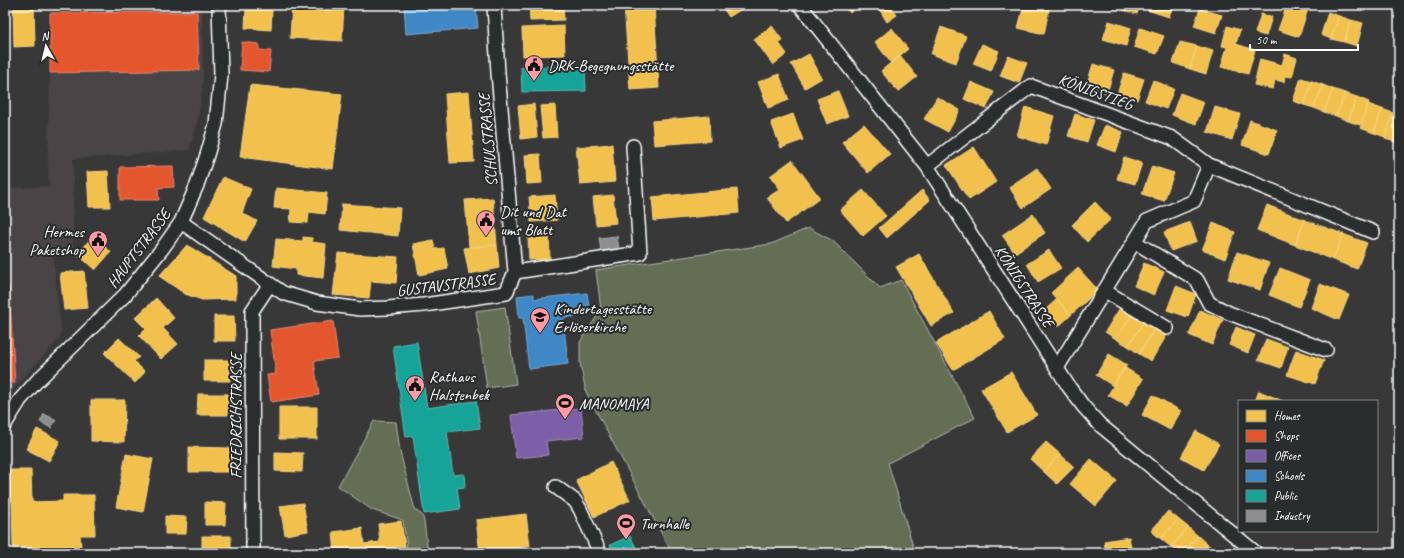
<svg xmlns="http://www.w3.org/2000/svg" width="1404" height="558" font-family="Caveat,sans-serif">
<rect width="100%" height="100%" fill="#393839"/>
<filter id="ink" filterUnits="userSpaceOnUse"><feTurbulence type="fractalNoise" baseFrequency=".025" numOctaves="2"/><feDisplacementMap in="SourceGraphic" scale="8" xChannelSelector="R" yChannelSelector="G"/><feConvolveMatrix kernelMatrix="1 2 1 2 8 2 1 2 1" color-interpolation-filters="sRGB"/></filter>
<g filter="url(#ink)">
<path fill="#4a4546" d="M202,8L203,81L198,118L189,150L73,159V255L53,256L61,331L60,338L18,383L5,400V189L49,186L48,159L50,73V13Z"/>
<path fill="#646e54" stroke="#b2b6aa" d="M809,228L833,241L880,288L901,280L975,418L888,463L915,553H672L586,392L580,363V342L601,310L596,270L771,244Z
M505,307L516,384L487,388L476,311Z
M374,421L396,422L400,452L415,510L422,515L424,521L428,553H398V550L407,546L403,520L372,510L338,486Z"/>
<path fill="#f2c14e" stroke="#f6d483" d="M13,5H34L35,46L14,47Z
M177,5H200V7Z
M292,5L344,6L342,41L290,38Z
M529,5H563L564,20L530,21Z
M624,5H654L659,88L630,90Z
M721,5H748L729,17Z
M843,5H859L850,13Z
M881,5H890L897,15L887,22L878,7Z
M1024,5H1050L1044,34L1018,28Z
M1109,5H1140L1137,14L1109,6Z
M1148,5H1173L1169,17L1147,10Z
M1287,5L1309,6L1299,37L1278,30Z
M246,8L272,10L271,30L245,28Z
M1200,9L1222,15L1216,33L1194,26Z
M1328,12L1339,16L1331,39L1321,35Z
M1261,14L1272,17L1266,36L1255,33Z
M1339,16L1351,20L1344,42L1331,39Z
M1351,20L1363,23L1357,46L1344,42Z
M1109,21L1131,28L1126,46L1103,39Z
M564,26L565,55L523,56L522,28Z
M772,26L783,41L779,43L787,54L773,65L754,39Z
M1227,26L1240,30L1236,44L1255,50L1248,74L1221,67L1227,47L1222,46Z
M941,27L966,36L956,63L931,54Z
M892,28L908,49L891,63L875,42Z
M1140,28L1164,36L1157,54L1134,47Z
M1180,42L1197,46L1190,69L1173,63Z
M982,44L999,51L991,71L973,64Z
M1197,46L1213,51L1206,74L1190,69Z
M809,54L822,78L805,88L791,64Z
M1285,54L1297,58L1292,77L1285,76L1284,82L1275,80L1273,89L1254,85L1260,59L1282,65Z
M900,55L917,77L898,92L881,71Z
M1008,56L1027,63L1019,83L1000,76Z
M1093,64L1114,70L1107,93L1086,87Z
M1124,73L1144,79L1137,100L1117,94Z
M779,74L789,100L768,108L758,82Z
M1301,78L1312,81L1304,105L1293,101Z
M1153,80L1174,89L1166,109L1145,101Z
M1312,81L1323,85L1314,108L1304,105Z
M971,82L994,92L986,109L964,99Z
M250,85L342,94L333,169L240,157Z
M1323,85L1333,89L1324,112L1314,108Z
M1399,88V102L1395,101Z
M1333,89L1345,93L1336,116L1324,112Z
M838,91L848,116L827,124L817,99Z
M469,92L474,162L450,163L445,94Z
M1180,93L1204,102L1196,124L1172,115Z
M1345,93L1357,97L1348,121L1336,116Z
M937,97L960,110L948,132L924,119Z
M1357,97L1369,102L1360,125L1348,121Z
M534,104L537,137L521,139L518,106Z
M1368,104L1382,109L1374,133L1360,128Z
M555,105L557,137L543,138L540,106Z
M1025,107L1054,116L1046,145L1017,136Z
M1215,107L1240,114L1232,140L1207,132Z
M1382,109L1393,113L1385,137L1374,133Z
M793,114L803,140L781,148L771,122Z
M1075,114L1094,120L1087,142L1068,136Z
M709,116L710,141L654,145L652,121Z
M1392,116L1399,118V129L1395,142L1385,139Z
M1250,120L1277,130L1269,154L1242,145Z
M864,124L890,154L868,173L842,142Z
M1105,125L1123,132L1116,152L1097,145Z
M1399,129V144L1395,142Z
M612,144L615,182L580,185L576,147Z
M974,147L996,182L969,200L946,165Z
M540,154L542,183L527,184L525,155Z
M1124,157L1142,163L1135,184L1117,179Z
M792,160L820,198L786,223L767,198L780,189L770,176Z
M1152,166L1174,173L1164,201L1142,194Z
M1037,168L1051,189L1023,208L1009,187Z
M108,171L110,207H89L87,172Z
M223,177L251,189L242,213L257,221L245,242L204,217Z
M276,188L327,193L325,214L309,212L308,223L290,222L291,209L274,208Z
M737,189L739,213L654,221L652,197Z
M863,190L886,216L863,236L840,210Z
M922,190L930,200L887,238L879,228Z
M555,195L557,220L531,222L529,197Z
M613,195L616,223L596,225L593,197Z
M493,198L497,245L469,247L465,200Z
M1095,202L1111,219L1087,242L1072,225Z
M342,204L400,208L398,236L340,230Z
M1267,205L1305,220L1295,245L1257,230Z
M1033,214L1045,233L1015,253L1002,235Z
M1305,220L1343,234L1333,260L1295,245Z
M1190,222L1197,241L1171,251L1164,232Z
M1213,223L1235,232L1225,259L1202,250Z
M1343,234L1367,243L1357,269L1333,260Z
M93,236L111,252L95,270L77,254Z
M549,236L550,259L529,260L528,238Z
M303,237L312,238V242L326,244L323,278L296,275V269L273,266L276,239L303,241Z
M433,240L435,249L444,248L448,269L419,275L413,244Z
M187,245L236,276V299L202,300L185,294L159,276Z
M497,245L499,268L469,274L464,248Z
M1049,250L1061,268L1038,282L1027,264Z
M1237,252L1269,263L1260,290L1228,279Z
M338,253L398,257L396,283L371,281L369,298L333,295Z
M919,254L954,313L931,326L896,267Z
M1144,263L1164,272L1154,295L1134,286Z
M1078,268L1098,290L1071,315L1051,293Z
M1280,268L1310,280L1299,307L1269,295Z
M84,271L88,308L64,310L60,273Z
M1320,284L1349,295L1339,320L1311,308Z
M1176,286L1196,294L1188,317L1167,310Z
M156,298L174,318L163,328L178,344L161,359L139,336L146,329L135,318Z
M1057,299L1071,315L1058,327L1044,311Z
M1121,306L1133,313L1116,339L1105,332Z
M1200,310L1223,320L1212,345L1189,335Z
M989,311L1005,339L953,370L936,343Z
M1133,313L1144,321L1128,346L1116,339Z
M214,316H234L235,341H214Z
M1144,321L1155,328L1139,354L1128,346Z
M1236,327L1255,335L1248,353L1229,345Z
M1155,328L1167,335L1151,361L1139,354Z
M119,338L139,357L134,361L145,372L135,383L104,353Z
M1266,339L1288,347L1281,368L1258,360Z
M1296,350L1324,360L1315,384L1287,375Z
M1109,354L1127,365L1113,386L1096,375Z
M204,360H230V381H204Z
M1124,367L1143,379L1127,406L1108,395Z
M1011,372L1037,415L1007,432L981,389Z
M1259,391L1283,401H1255Z
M198,394H228V415H197Z
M1153,395L1181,411L1170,430L1142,415Z
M91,400H125L124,442L91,441Z
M279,407H317V439H279Z
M37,429L60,441L49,461L26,449Z
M1196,431L1219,444L1204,470L1181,457Z
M1046,442L1060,454L1044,472L1030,459Z
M189,447L230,448L229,472H189Z
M275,452L303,453L302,472L275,471Z
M126,454L153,459L143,512L116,507Z
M1060,454L1074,467L1057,484L1044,472Z
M1091,459L1117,481L1096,506L1070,484Z
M611,462L630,500L594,517L576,480Z
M5,470H31L32,502L63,501V495H94L95,535H80L81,546L13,548L12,501H5Z
M205,502L226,503L225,525H205Z
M303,503L308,531L285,535L280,506Z
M1168,511L1178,519L1161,539L1151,531Z
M526,514L530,546L480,553L476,520Z
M165,516L187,517L186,534H165Z
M1178,519L1188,527L1171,547L1161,539Z
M401,521L405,546L352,553H335L333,532L362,528L364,544L380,542L378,524Z
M1188,527L1198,536L1183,553H1178L1171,547Z
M202,536H231V553H202Z
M1198,536L1207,544L1199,553H1183Z
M1129,537L1132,553H1106L1104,541Z
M1207,544L1217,552L1216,553H1199Z"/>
<path fill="#e4572e" stroke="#ec896d" d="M167,12H197L199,70L50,73V13Z
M242,42L259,44V50L271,51L269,72L240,70Z
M173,166L174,187L158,188L159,200H120V167Z
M5,286H9L15,383H5Z
M333,321L338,358L314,361L319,395L271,402L267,375L276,374L270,330Z"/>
<path fill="#7b5ea7" stroke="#a38ec1" d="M581,408L584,437L546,441L548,455L516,458L511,415Z"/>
<path fill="#3f88c5" stroke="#79acd6" d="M404,5L476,6L478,28L406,34Z
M587,293L589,307L584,308L585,315L563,318L568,364L529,369L523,318H519L517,296L534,294V299Z"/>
<path fill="#17a398" stroke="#5dbfb7" d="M585,65L586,91L522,92L521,67Z
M417,342L427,408L476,401L480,428L447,432L453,475L464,474L465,487L457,488L460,509L424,514L413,436L406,437L393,346Z
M630,536L639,553H614L610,545Z"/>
<path fill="#8d8d92" stroke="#afafb3" d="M617,236L619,249L601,251L599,238Z
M44,414L56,420L51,428L40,422Z"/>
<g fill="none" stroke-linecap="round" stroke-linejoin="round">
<defs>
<path id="minor" d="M800,5L927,166L1069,387L1083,406L1100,425L1256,553
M927,166L1031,86L1172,138L1209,165
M181,222L283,293L317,303L360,309L388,308L424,305L506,293L515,272L498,73L494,5
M1135,242L1197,280L1209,303L1229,313L1326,350
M515,272L640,253L633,146
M1105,291L1167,328
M1057,368L1147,221L1194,201L1209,165L1373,232
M5,424L20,400L36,382L125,295L162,249L181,222L197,185L207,155L216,124L221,75L219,5
M556,487L575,501L580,509L600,553
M253,553L252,311L270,284"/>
</defs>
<use href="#minor" stroke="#fff" stroke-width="16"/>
<use href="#minor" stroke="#2a2d2e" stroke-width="13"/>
</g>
</g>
<defs>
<symbol id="civic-pin" viewBox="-11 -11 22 30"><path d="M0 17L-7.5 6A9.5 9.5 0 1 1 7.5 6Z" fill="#ff9aa2" stroke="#2a2d2e"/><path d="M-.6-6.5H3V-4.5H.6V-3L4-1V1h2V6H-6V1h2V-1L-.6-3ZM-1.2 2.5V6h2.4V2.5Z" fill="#111"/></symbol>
<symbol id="school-pin" viewBox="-11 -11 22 30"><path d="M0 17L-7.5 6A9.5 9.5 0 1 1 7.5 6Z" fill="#ff9aa2" stroke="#2a2d2e"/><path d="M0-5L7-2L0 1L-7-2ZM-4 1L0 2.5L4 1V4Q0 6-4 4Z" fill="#111"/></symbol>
<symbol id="stadium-pin" viewBox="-11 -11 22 30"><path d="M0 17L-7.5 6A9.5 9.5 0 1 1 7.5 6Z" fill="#ff9aa2" stroke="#2a2d2e"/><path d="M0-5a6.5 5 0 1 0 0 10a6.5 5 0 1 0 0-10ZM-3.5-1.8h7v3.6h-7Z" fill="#111"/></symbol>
</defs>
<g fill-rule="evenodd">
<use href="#civic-pin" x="523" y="54" width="22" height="30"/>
<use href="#civic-pin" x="475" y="209" width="22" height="30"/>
<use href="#civic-pin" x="87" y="229" width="22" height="30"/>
<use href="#school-pin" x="529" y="306" width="22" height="30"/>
<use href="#civic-pin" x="404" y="374" width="22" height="30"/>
<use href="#stadium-pin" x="554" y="392" width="22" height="30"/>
<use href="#stadium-pin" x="615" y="512" width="22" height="30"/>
</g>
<g text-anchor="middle" stroke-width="4" stroke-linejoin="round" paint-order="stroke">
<g font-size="16" fill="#fff" stroke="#2a2d2e" text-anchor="start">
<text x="548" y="71">DRK-Begegnungsstätte</text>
<text x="500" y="217">Dit und Dat<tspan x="500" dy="18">ums Blatt</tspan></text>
<text x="84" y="237" text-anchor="end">Hermes<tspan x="84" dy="18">Paketshop</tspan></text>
<text x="554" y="314">Kindertagesstätte<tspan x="554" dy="18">Erlöserkirche</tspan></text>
<text x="429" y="382">Rathaus<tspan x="429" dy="18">Halstenbek</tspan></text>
<text x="579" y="409">MANOMAYA</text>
<text x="640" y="529">Turnhalle</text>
</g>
<g font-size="16" fill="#fff" stroke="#2a2d2e">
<text transform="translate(1096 91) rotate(20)" y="6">KÖNIGSTIEG</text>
<text transform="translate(487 140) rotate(-95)" y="6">SCHULSTRASSE</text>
<text transform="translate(138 248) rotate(-53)" y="6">HAUPTSTRASSE</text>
<text transform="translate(446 284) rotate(-7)" y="6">GUSTAVSTRASSE</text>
<text transform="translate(1025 286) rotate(57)" y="6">KÖNIGSTRASSE</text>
<text transform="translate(235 416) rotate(-90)" y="6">FRIEDRICHSTRASSE</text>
</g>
</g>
<rect width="1404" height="558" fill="none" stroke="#2a2d2e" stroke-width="20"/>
<rect x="10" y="10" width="1384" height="538" fill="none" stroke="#fff" stroke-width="1.5" filter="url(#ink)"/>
<rect x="1238" y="400" width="140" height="132" fill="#2a2d2e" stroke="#7f8182"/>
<rect x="1246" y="410" width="20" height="12" fill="#f2c14e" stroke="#7f8182"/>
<text x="1274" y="420" font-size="12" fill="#ffffff">Homes</text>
<rect x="1246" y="430" width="20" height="12" fill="#e4572e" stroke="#7f8182"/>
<text x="1274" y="440" font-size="12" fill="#ffffff">Shops</text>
<rect x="1246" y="450" width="20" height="12" fill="#7b5ea7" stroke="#7f8182"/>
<text x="1274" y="460" font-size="12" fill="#ffffff">Offices</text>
<rect x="1246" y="470" width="20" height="12" fill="#3f88c5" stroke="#7f8182"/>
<text x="1274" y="480" font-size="12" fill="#ffffff">Schools</text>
<rect x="1246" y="490" width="20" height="12" fill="#17a398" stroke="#7f8182"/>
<text x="1274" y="500" font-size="12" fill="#ffffff">Public</text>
<rect x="1246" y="510" width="20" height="12" fill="#8d8d92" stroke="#7f8182"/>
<text x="1274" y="520" font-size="12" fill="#ffffff">Industry</text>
<g transform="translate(46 46) rotate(352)" stroke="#2a2d2e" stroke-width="3" paint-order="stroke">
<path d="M0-3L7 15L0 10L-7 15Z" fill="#ffffff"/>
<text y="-6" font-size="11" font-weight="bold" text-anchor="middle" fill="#ffffff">N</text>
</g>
<path d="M1250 44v6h108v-6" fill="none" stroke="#ffffff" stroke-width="2"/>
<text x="1256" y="44" font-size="12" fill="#ffffff" stroke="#2a2d2e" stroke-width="3" paint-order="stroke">50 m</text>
</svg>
